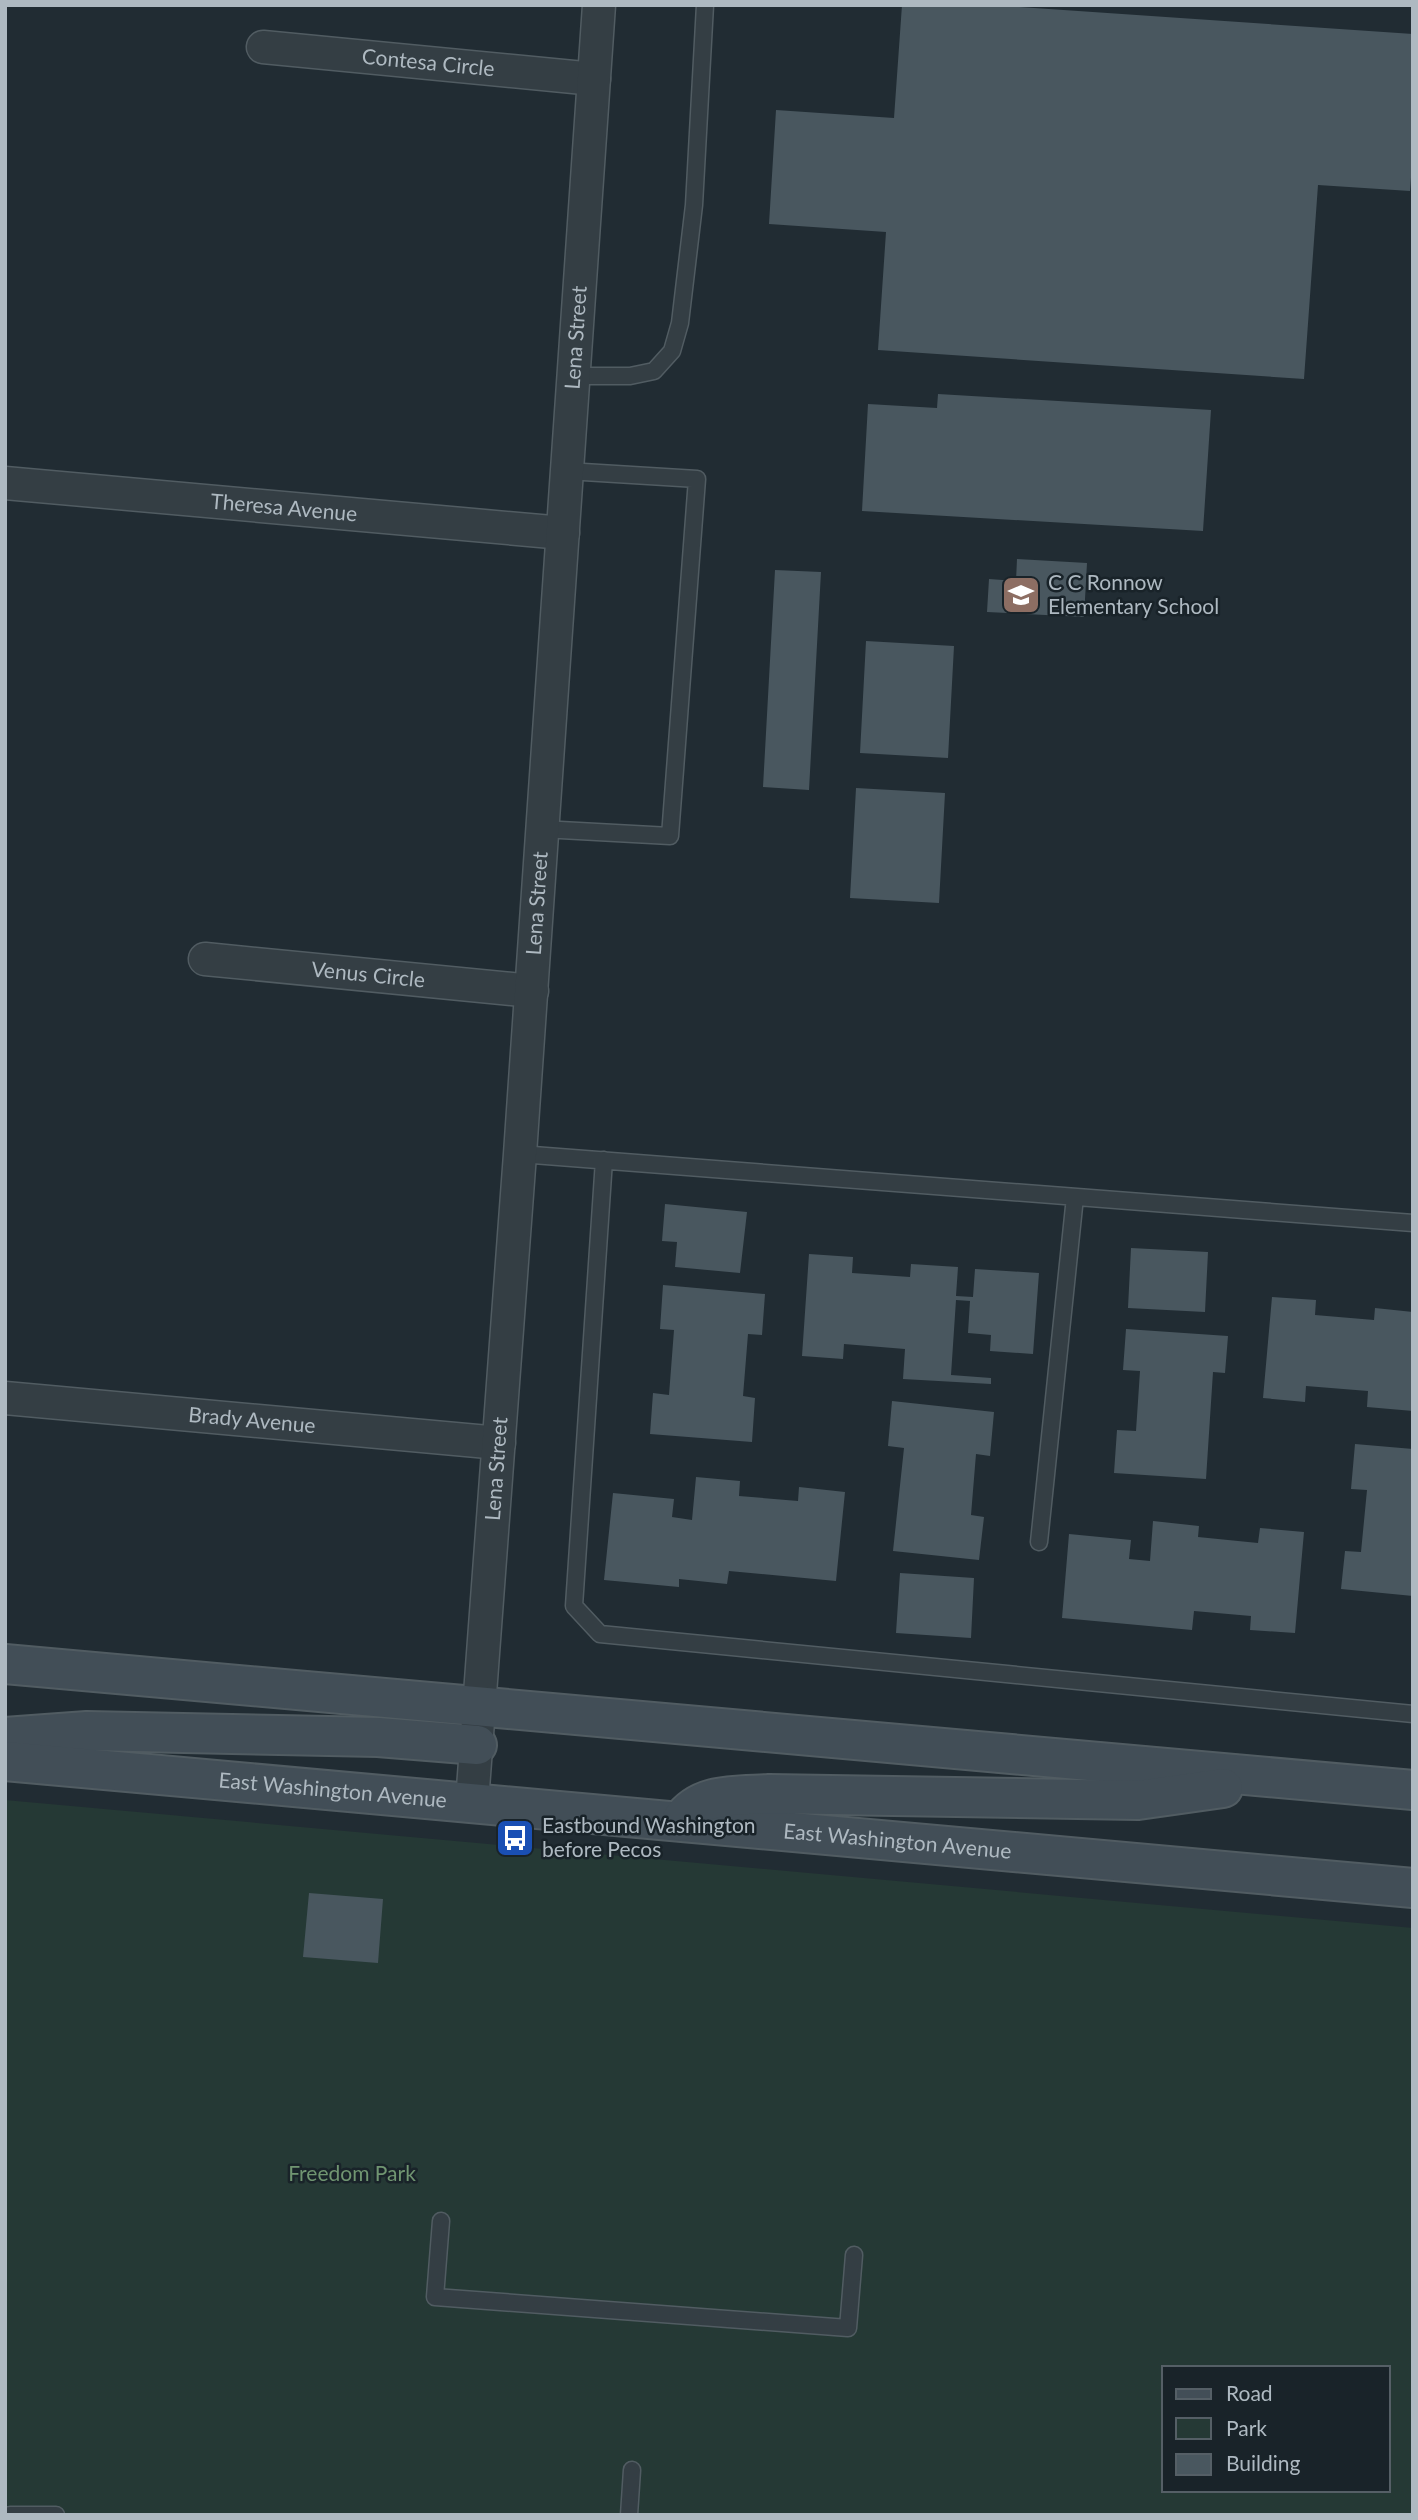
<svg xmlns="http://www.w3.org/2000/svg" width="1418" height="2520" font-family="Lato,sans-serif">
<rect width="100%" height="100%" fill="#212c33"/>
<path fill="#253935" fill-rule="evenodd" d="M5,1800L1413,1928V2515H5ZM1164,2368H1388V2490H1164Z"/>
<path fill="#49575f" d="M902,5H990L1413,34V151L1410,191L1318,185L1304,379L878,350L886,232L769,224L776,110L894,118Z
M938,394L1211,410L1203,531L862,511L868,404L937,408Z
M1017,559L1087,563L1084,617L987,612L989,579L1016,581Z
M775,570L821,572L809,790L763,787Z
M866,641L954,646L948,758L860,753Z
M856,788L945,793L939,903L850,898Z
M665,1204L747,1212L740,1273L675,1267L677,1242L662,1241Z
M1131,1248L1208,1252L1205,1312L1128,1308Z
M809,1254L853,1257L852,1273L910,1277L911,1264L958,1267L956,1296L973,1297L975,1269L1039,1273L1033,1354L990,1351L991,1335L968,1333L970,1301L956,1300L951,1375L991,1378V1384L903,1379L905,1349L844,1344L843,1359L802,1356Z
M663,1285L765,1294L762,1335L748,1334L743,1396L755,1398L752,1442L650,1434L653,1393L669,1395L674,1330L660,1329Z
M1272,1297L1316,1300L1315,1315L1374,1320L1375,1308L1413,1312V1411L1367,1407L1368,1391L1306,1386L1305,1402L1263,1398Z
M1126,1329L1228,1336L1225,1373L1213,1372L1206,1479L1114,1473L1117,1430L1136,1431L1140,1371L1123,1370Z
M892,1401L994,1412L990,1456L976,1454L971,1515L984,1517L979,1560L893,1551L904,1448L888,1446Z
M1355,1444L1413,1449V1596L1341,1589L1345,1551L1361,1552L1367,1490L1351,1489Z
M696,1477L740,1481L739,1496L798,1501L799,1487L845,1492L836,1581L729,1571L727,1584L679,1579V1587L604,1580L613,1493L674,1499L672,1517L692,1520Z
M1153,1521L1199,1526L1198,1537L1258,1543L1260,1528L1304,1532L1295,1633L1250,1630L1251,1616L1194,1611L1192,1630L1062,1618L1069,1534L1131,1540L1129,1559L1150,1561Z
M900,1573L974,1578L971,1638L896,1633Z
M309,1893L383,1899L378,1963L303,1957Z"/>
<g fill="none" stroke-linecap="round" stroke-linejoin="round">
<defs>
<path id="service" d="M573,376H630L654,371L672,351L680,323L694,205L705,5
M542,829L670,836L697,479L567,471
M520,1154L1413,1223
M604,1160L574,1606L600,1634L1413,1714
M1039,1542L1075,1197
M441,2221L435,2297L848,2328L854,2255
M10,2515H56
M629,2515L632,2470"/>
<g id="minor">
<path id="s1" d="M263,47L594,79"/>
<path id="s2" d="M5,483L563,533"/>
<path id="s3" d="M205,959L532,991"/>
<path id="s4" d="M5,1398L499,1443"/>
<path id="s5" d="M472,1802L520,1154L599,5"/>
</g>
<g id="secondary">
<path d="M5,1664L1413,1790"/>
<path d="M5,1737L87,1731L378,1737L477,1745"/>
<path id="s6" d="M5,1761L1413,1888"/>
<path d="M681,1821C700,1792 737,1796 769,1794L1138,1800L1223,1788"/>
</g>
</defs>
<use href="#service" stroke="#515c62" stroke-width="19"/>
<use href="#minor" stroke="#515c62" stroke-width="35"/>
<use href="#secondary" stroke="#515c62" stroke-width="42"/>
<use href="#service" stroke="#343e44" stroke-width="16"/>
<use href="#minor" stroke="#343e44" stroke-width="32"/>
<use href="#secondary" stroke="#424e57" stroke-width="38"/>
</g>
<defs>
<symbol id="school-square" viewBox="-11 -11 22 22"><rect x="-9" y="-9" width="18" height="18" rx="4" fill="#8d6e63" stroke="#192329"/><path d="M0-5L7-2L0 1L-7-2ZM-4 1L0 2.5L4 1V4Q0 6-4 4Z" fill="#fff"/></symbol>
<symbol id="bus-square" viewBox="-11 -11 22 22"><rect x="-9" y="-9" width="18" height="18" rx="4" fill="#1a4fb4" stroke="#192329"/><path d="M-5-6H5V4H4V6H2V4H-2V6H-4V4H-5ZM-3.5-4V0h7V-4ZM-3.5 1.2v1.5H-2V1.2ZM2 1.2v1.5H3.5V1.2Z" fill="#fff"/></symbol>
</defs>
<g fill-rule="evenodd">
<use href="#school-square" x="999" y="573" width="44" height="44"/>
<use href="#bus-square" x="493" y="1816" width="44" height="44"/>
</g>
<g text-anchor="middle" stroke-width="5" stroke-linejoin="round" paint-order="stroke">
<g font-size="21" fill="#aeb9c1" stroke="#192329">
<text dy="7" stroke="none"><textPath href="#s1" startOffset="166">Contesa Circle</textPath></text>
<text dy="7" stroke="none"><textPath href="#s5" startOffset="1468">Lena Street</textPath></text>
<text dy="7" stroke="none"><textPath href="#s2" startOffset="280">Theresa Avenue</textPath></text>
<text dy="7" stroke="none"><textPath href="#s5" startOffset="901">Lena Street</textPath></text>
<text dy="7" stroke="none"><textPath href="#s3" startOffset="164">Venus Circle</textPath></text>
<text dy="7" stroke="none"><textPath href="#s4" startOffset="248">Brady Avenue</textPath></text>
<text dy="7" stroke="none"><textPath href="#s5" startOffset="334">Lena Street</textPath></text>
<text dy="7" stroke="none"><textPath href="#s6" startOffset="329">East Washington Avenue</textPath></text>
<text dy="7" stroke="none"><textPath href="#s6" startOffset="896">East Washington Avenue</textPath></text>
</g>
<g font-size="21" fill="#aeb9c1" stroke="#192329" text-anchor="start">
<text x="1048" y="590">C C Ronnow<tspan x="1048" dy="24">Elementary School</tspan></text>
<text x="542" y="1833">Eastbound Washington<tspan x="542" dy="24">before Pecos</tspan></text>
</g>
<g font-size="21" fill="#709571" stroke="#192329">
<text x="352" y="2181">Freedom Park</text>
</g>
</g>
<rect width="1418" height="2520" fill="none" stroke="#aeb9c1" stroke-width="14"/>
<rect x="1162" y="2366" width="228" height="126" fill="#192329" stroke="#555f66" stroke-width="2"/>
<rect x="1176" y="2389" width="35" height="10" fill="#424e57" stroke="#555f66" stroke-width="2"/>
<text x="1226" y="2401" font-size="21" fill="#aeb9c1">Road</text>
<rect x="1176" y="2418" width="35" height="21" fill="#253935" stroke="#555f66" stroke-width="2"/>
<text x="1226" y="2436" font-size="21" fill="#aeb9c1">Park</text>
<rect x="1176" y="2454" width="35" height="21" fill="#49575f" stroke="#555f66" stroke-width="2"/>
<text x="1226" y="2471" font-size="21" fill="#aeb9c1">Building</text>
</svg>
